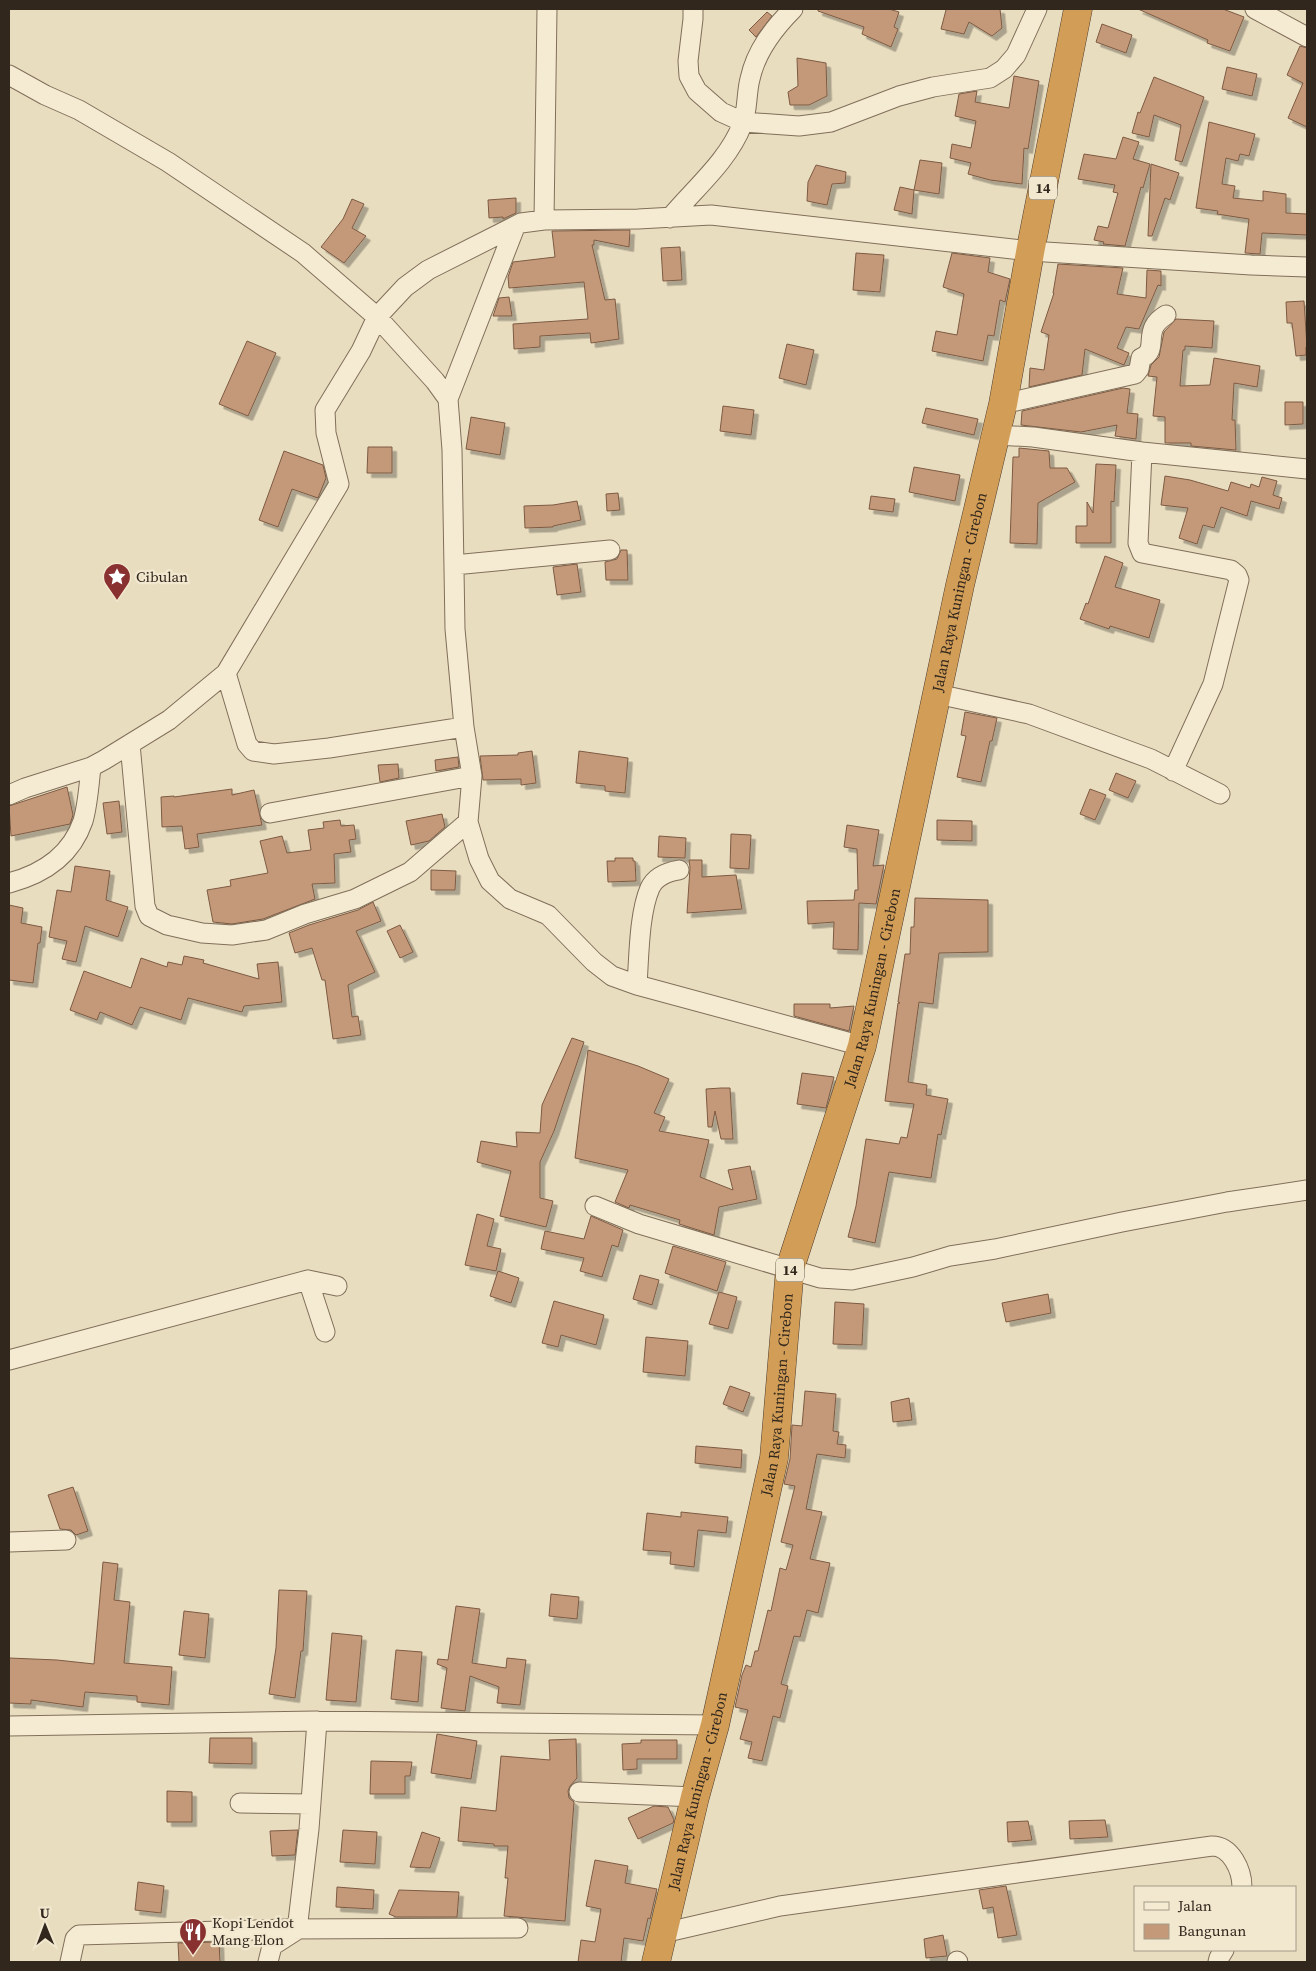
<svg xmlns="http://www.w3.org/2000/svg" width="1316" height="1971" font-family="'Source Serif 4',serif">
<defs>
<filter id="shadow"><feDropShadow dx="4.5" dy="4.5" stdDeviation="0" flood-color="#0004"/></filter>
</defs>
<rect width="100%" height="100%" fill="#e9ddc0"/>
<path fill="#c49979" stroke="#7d5a42" filter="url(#shadow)" d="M818,9H889L899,12L894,27L898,29L891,47L862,34L864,27L818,11Z
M945,9H1000L1002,28L992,36L969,22L964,34L941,29L946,10Z
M1138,9H1223L1244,17L1230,51L1207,43L1208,40Z
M767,12L772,16L756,37L749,30Z
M1102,24L1132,35L1126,53L1096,42Z
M1300,46L1307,48V127L1288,118L1303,83L1287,75Z
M797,58L826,63L827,96L809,105H790L788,92L798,86Z
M1227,67L1257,74L1252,96L1222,89Z
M1014,76L1039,81L1028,149L1024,148L1022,184L990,180L968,174L971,163L950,158L952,144L971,148L976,121L955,116L959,94L977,91L975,102L1009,108Z
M1154,77L1204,97L1182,162L1175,160L1181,125L1154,115L1149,137L1132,133L1138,112L1140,113Z
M1209,122L1255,134L1249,156L1240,154L1238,161L1226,158L1222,184L1235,186L1233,198L1263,201V191L1286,194V213L1307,214V235L1262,233L1260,254L1245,253L1249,219L1217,214L1218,211L1196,208Z
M1123,137L1139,142L1133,159L1150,164L1143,188L1141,187L1125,246L1103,244L1104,242L1094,240L1098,226L1108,228L1118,193L1113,192L1115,185L1078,179L1084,154L1116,159Z
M920,160L942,163L939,194L914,190Z
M1151,164L1179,173L1170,200L1165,198L1152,236H1148Z
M816,165L846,172L845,183L832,184L827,205L807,201L808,182Z
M900,187L914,190L912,214L894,210Z
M516,198V213L503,219V217L489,218L488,200Z
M352,199L364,204L352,228L366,236L344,263L321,247L343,219Z
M630,230L629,247L594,240V245H592L605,300L615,299L619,339L591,343L590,333L540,336V347L514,349L513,324L588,319L584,282L509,288L508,277L513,262L555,257L552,231Z
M680,247L682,280L663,281L661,248Z
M856,253L884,255L880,292L853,290Z
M952,253L990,258L988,272L1010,279L1005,302L1000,300L994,336L988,335L983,361L932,351L936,331L957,335L964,294L943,287Z
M1058,264L1123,268L1117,294L1146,298L1147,270L1161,271V286L1158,285L1139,329L1126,327L1117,348L1129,353L1124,365L1085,349L1082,375L1029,387L1030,368L1044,370L1049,335L1041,332L1054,293H1053Z
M509,297L512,316H493L499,298Z
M1304,301L1307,347H1306V355L1296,356L1292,323H1287L1286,302Z
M1176,319L1214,321L1212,348L1185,346V350H1183L1180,386L1210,385L1214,358L1260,366L1257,387L1234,383L1232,420H1235L1236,450L1191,446V443H1165V417L1153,416L1157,377L1148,376L1151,365L1159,357L1164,332Z
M247,341L276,353L248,416L219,404Z
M787,344L814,350L806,385L779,378Z
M1123,388L1130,389L1127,413L1138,414L1136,439L1115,436L1117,425L1081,432L1021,425L1022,411Z
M1285,402H1303V424L1285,425Z
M723,406L754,410L751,435L720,431Z
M926,408L978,419L974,435L922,423Z
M471,417L505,423L500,455L466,449Z
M368,447H392V473H367Z
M1019,448L1049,451L1050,468H1067L1075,482L1038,503L1037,544L1010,543L1013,457H1019Z
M284,451L323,465L326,478L318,498L292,489L278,527L259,520Z
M1096,464L1116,465L1114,502L1111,501V543H1076V526H1087V502L1093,513Z
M914,467L960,475L955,501L909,492Z
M1165,476L1190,480L1228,491L1231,482L1250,488L1251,484L1259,487L1262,477L1277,481L1273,495L1282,498L1279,509L1251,501L1247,516L1221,507L1214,528L1203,525L1197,544L1179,538L1188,508L1161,505Z
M618,493L620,510L607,511L606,494Z
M871,496L895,499L893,512L869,509Z
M577,501L581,520L553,526V527L525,528L524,506L553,505Z
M621,550H627L628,580H606L605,562L617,559Z
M1105,556L1123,563L1115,587L1160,600L1149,638L1110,626L1109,629L1080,619L1086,603L1088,604Z
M577,564L581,592L557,595L553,567Z
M965,712L997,718L992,741H990L981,782L957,777L966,736L961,735Z
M532,751L536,783L521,785V779L483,780L480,756L518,755V753Z
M579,751L628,758L625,793L605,791V786L576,783Z
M458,757L459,767L436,771L435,760Z
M398,764L399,778L380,782L378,765Z
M1116,773L1136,781L1128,798L1109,790Z
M67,787L73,815L70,824L11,836L9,806Z
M232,789V795L254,790L262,825L197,834L199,847L185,849L182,826L162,827L161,797L174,796V797Z
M1090,789L1106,795L1095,820L1080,814Z
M119,801L122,832L107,834L103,803Z
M442,814L445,827L429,841L411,845L406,821Z
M340,820L341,826L354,825L356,839L349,840L351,852L334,854L335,883L312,884L315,899L263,919L232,924L213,922L207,890L231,886L230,880L268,873L260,841L282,836L287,853L311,850L308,830L324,828L323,822Z
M937,820L972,821V841L937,840Z
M847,825L879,830L873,866L884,865L876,904L859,903L858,950L833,949L834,922L808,924L807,901L854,900L855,890H858L857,849L844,847Z
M731,834L751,835L749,869L730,868Z
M659,836L686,838L685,858L658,857Z
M615,858H633V861H635L636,881L608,882L607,861H615Z
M689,860H702V877L736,875L742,909L687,913L690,868Z
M75,866L110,871L106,900L128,907L118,937L85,926L76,962L62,959L67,941L49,937L57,890L71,892Z
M431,870L456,871L455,890H431Z
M915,898L988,900V952L939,953L933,1004L919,1002L908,1082L927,1085L926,1095L948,1099L941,1135L938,1134L931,1178L889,1172L875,1243L848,1237L856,1206L866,1139L899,1144L901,1137L907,1138L914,1104L885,1101L898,1003H900L898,1002L905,954H910L911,927H914Z
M373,902L381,921L356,931L375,972L348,985L352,1017L358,1016L361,1035L333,1039L325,980H322L312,948L295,953L289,933L309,925L358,910Z
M9,905L23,908L21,923L42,927L40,943H38L33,983L9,980Z
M400,925L413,952L400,958L387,931Z
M184,956L204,960L203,963L259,979L257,964L278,962L282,1002L244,1006L242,1012L188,998L181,1020L140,1007L132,1025L100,1012L97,1020L70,1010L84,971L131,988L141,958L167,967L168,962L182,965Z
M794,1004H830V1008L854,1006L849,1031L794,1016Z
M572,1038L584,1042L554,1131L540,1162V1198L553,1201L546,1227L500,1216L511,1171L477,1162L481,1141L517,1147L516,1132L540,1133L542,1105Z
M588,1050L638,1066L669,1079L654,1113L665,1117L659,1131L709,1140L700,1177L733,1190L728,1170L750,1166L757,1199L719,1207L714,1235L679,1224L680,1220L630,1205L629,1208L615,1202L628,1170L575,1158Z
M802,1073L834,1077L826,1108L797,1104Z
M721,1088H730L733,1139H721L715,1111L712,1127H708L706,1089Z
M477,1214L494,1219L487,1246L501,1249L496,1271L465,1265Z
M591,1216L623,1230L618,1247L612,1245L602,1277L580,1271L584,1258L541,1249L545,1231L584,1239Z
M673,1246L726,1262L717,1291L665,1273Z
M498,1271L519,1278L511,1303L490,1296Z
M640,1275L659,1280L652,1305L633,1299Z
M719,1292L737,1297L728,1329L709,1324Z
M1048,1294L1051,1313L1006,1322L1002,1303Z
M554,1301L604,1315L596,1345L561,1335L558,1347L542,1343Z
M835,1302L864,1304L862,1345L833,1344Z
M646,1337L688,1341L685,1376L643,1372Z
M730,1386L750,1393L743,1412L723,1404Z
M805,1391L836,1394L833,1431L839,1432L837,1444L846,1445L845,1458L817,1454L806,1509L822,1512L810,1559L830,1563L818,1613L807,1610L800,1637L794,1636L781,1684L788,1686L780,1718L773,1716L762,1761L748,1758L752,1742L740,1739L748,1710L735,1707L742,1675L746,1665L751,1667L755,1651H758L768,1610L771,1611L780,1568L786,1570L793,1545L781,1542L795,1486L784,1484L790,1459L792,1425L802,1426Z
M909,1398L912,1420L893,1422L891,1402Z
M696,1446L742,1450L741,1468L695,1463Z
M73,1487L88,1531L76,1535L71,1530L60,1529L48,1495Z
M681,1512L728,1517L726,1533L698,1530L694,1567L670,1564L671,1552L643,1550L647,1513L681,1517Z
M103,1562L118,1564L114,1600L130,1602L124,1663L172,1667L169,1705L137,1702V1696L85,1692L83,1707L31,1700V1704L9,1703V1658L57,1660L94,1664Z
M279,1590L307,1591L303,1651H301L295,1698L269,1694L276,1648Z
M551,1594L579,1597L577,1619L549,1616Z
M456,1606L480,1609L472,1663L506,1668L507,1658L526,1660L520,1705L497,1703L499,1687L470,1676L465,1711L441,1708L447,1668L437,1664L438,1659L448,1660Z
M184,1611L209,1614L205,1658L179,1655Z
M332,1633L362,1636L356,1702L326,1700Z
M396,1650L422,1652L418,1702L391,1699Z
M437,1734L477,1741L471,1779L431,1773Z
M210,1738H252V1764L209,1763Z
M576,1739L577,1778L570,1786L568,1791L569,1798L574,1802L565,1921L504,1916L508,1878H505L508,1846H494V1844L458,1841L461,1807L496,1811L501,1756L550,1760L549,1740Z
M641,1740H677V1759H637V1769L623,1770L622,1744L641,1743Z
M371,1761L412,1762L410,1776H405V1794H370Z
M167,1791L192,1792V1822H167Z
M654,1806L668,1807L674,1820L673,1823L638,1839L628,1818Z
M1105,1820L1108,1837L1070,1839L1069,1821Z
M1028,1821L1032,1840L1008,1842L1007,1822Z
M298,1830L295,1855L272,1856L270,1831Z
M343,1830L377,1832L375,1864L340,1862Z
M422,1832L440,1838L430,1868L410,1867Z
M595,1860L628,1866L625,1883L657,1889L650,1919L648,1918L643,1941L624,1938L621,1962H578L581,1940L595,1942L601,1909L586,1906Z
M138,1882L164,1886L161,1913L135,1910Z
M1006,1886L1017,1935L998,1938L993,1907L983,1909L979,1890Z
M337,1887L374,1890L373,1909L336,1907Z
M399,1890L459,1892L457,1917H396L389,1914Z
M943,1935L947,1956L926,1958L924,1939Z
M219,1942L220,1962H179L178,1943Z"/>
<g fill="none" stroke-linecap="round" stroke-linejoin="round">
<defs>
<path id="minor" d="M693,9V19L688,61L689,76L697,91L721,112L743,122L799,126L831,122L899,96L933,87L990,78L1004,69L1016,55L1037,9
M1255,9L1307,37
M9,75L45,95L79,110L168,162L303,253L377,317L405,287L428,270L521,223L544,220L638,219L711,215L1030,251L1251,265L1307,267
M670,218C695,188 728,161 742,125C748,111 746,94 750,79C756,51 773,29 793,9
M544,220L547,9
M515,227L448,399L452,450L455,629L464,727L472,776L468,822L479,859L490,881L510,899L548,915L594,962L612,976L637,985L862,1046
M1003,404L1135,374L1139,369L1141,358C1156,352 1148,339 1154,327C1157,321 1161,318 1166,315
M995,435L1033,437L1142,452L1307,469
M1142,452L1138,543L1142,553L1231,570L1237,575L1239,580L1213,684L1173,771
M454,565L610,550
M226,673L247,744L253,751L274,754L329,748L464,727
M937,694L1029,714L1151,759L1220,794
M130,744L145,906L149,916L167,925L202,933L232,935L266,930L305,914L355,899L410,872L468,822
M9,795L25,788L91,767L104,760L169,720L226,673L339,484L326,433L325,410L361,351L377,317L435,381L448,399
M270,813L472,776
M9,883C43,874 71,856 83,821C88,804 89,784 91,767
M637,985C639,957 639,913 650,888C655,877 667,872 679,870
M595,1206L639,1224L820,1278L852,1280L913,1267L950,1256L995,1249L1122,1222L1227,1202L1307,1190
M308,1280L325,1332
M9,1360L308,1280L337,1286
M9,1542L66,1540
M9,1726L317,1721L715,1725
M579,1792L695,1797
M240,1803L311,1804
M663,1933L780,1906L1212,1846C1231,1846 1242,1870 1242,1887
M957,1961L958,1962
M70,1962L75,1939L79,1935L287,1929L518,1928
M268,1962L272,1946L297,1930L309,1829L317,1721
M1218,1962L1219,1958L1224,1950"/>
<g id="highway">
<path id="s1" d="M656,1962L695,1797L715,1725L774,1458L790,1268L862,1046L960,585L1003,404L1031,247L1078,9"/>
</g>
</defs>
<use href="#minor" stroke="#806f5a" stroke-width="21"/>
<use href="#highway" stroke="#4e3d2e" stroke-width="29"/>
<use href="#minor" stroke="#f5ebd2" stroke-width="19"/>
<use href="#highway" stroke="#d29d57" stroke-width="28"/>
</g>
<defs>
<symbol id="sight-pin" viewBox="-11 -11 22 30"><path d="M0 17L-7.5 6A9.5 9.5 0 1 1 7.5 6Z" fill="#893030" stroke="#f1e8cf"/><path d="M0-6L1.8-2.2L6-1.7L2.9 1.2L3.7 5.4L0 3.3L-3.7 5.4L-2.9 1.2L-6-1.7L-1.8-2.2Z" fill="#fff"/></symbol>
<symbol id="restaurant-pin" viewBox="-11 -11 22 30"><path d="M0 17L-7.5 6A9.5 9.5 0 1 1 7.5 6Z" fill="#893030" stroke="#f1e8cf"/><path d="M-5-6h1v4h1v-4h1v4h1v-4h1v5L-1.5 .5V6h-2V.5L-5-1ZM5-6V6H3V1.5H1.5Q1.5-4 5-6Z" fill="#fff"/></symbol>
</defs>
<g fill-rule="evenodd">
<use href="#sight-pin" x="101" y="561" width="32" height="43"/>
<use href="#restaurant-pin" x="177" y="1916" width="32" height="43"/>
</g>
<g text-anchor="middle" stroke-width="4.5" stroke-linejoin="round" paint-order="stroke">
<g fill="#f1e8cf" stroke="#6b6152" stroke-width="1">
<rect x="1029" y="176.5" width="28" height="23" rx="4"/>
<rect x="776" y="1258.5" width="28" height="23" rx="4"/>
</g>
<g font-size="14" font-weight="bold" fill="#31271d">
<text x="1043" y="193">14</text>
<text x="790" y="1275">14</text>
</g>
<g font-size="15" fill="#31271d" stroke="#f1e8cf" text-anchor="start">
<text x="136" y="582">Cibulan</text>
<text x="212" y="1928">Kopi Lendot<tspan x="212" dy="17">Mang Elon</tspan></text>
</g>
<g font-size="15" fill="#31271d" stroke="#f1e8cf">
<text dy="5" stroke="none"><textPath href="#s1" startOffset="1406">Jalan Raya Kuningan - Cirebon</textPath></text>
<text dy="5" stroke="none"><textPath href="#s1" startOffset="1001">Jalan Raya Kuningan - Cirebon</textPath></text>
<text dy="5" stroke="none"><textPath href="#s1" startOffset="581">Jalan Raya Kuningan - Cirebon</textPath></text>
<text dy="5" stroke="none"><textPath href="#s1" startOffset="176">Jalan Raya Kuningan - Cirebon</textPath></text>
</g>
</g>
<rect width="1316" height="1971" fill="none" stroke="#31271d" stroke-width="20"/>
<rect x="1134" y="1886" width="162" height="65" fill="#f1e8cf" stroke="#a49b88"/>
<rect x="1144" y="1902" width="25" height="8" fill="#f5ebd2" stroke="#a49b88"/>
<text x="1178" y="1911" font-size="15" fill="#31271d">Jalan</text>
<rect x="1144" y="1924" width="25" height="15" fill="#c49979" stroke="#a49b88"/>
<text x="1178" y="1936" font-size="15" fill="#31271d">Bangunan</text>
<g transform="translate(45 1926) rotate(359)" stroke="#f1e8cf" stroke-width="4" paint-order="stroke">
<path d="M0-4L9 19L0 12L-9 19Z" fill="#31271d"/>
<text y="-8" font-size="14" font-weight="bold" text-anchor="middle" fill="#31271d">U</text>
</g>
</svg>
